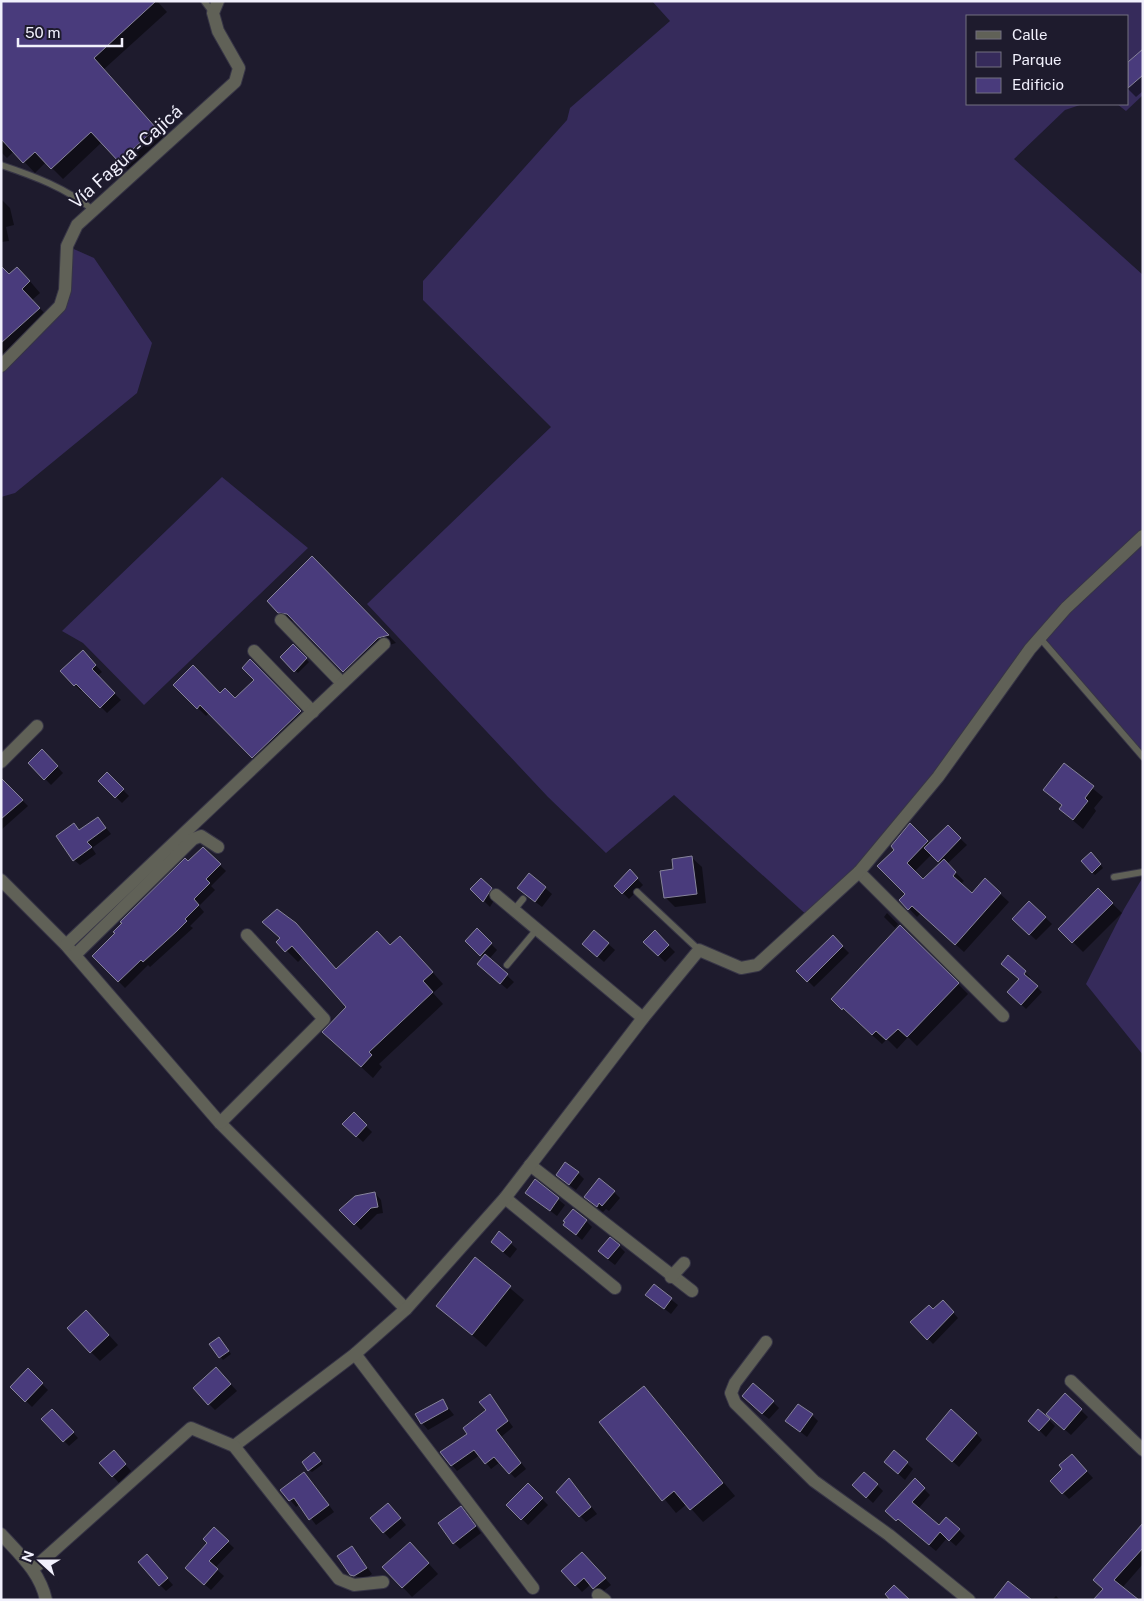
<svg xmlns="http://www.w3.org/2000/svg" width="1144" height="1601" font-family="'Public Sans',sans-serif">
<style>
.green{fill:#362b5b}
.shadow{fill:#0007;fill-rule:evenodd}
.building{fill:#493b7c;stroke:#87849b}
.lines{fill:none;stroke-linecap:round;stroke-linejoin:round}
.service-casing{stroke:#373546;stroke-width:8}
.minor-casing{stroke:#373546;stroke-width:14}
.tertiary-casing{stroke:#373546;stroke-width:14}
.service{stroke:#606157;stroke-width:6}
.minor{stroke:#606157;stroke-width:12}
.tertiary{stroke:#606157;stroke-width:12}
.labels{text-anchor:middle;stroke-width:4;stroke-linejoin:round;paint-order:stroke}
.street-label{font-size:18px;fill:#f1f0fc;stroke:#1e1b2d}
</style>
<rect width="100%" height="100%" fill="#1e1b2d"/>
<!-- green -->
<g class="green">
<path d="M652,1H1143V95L1126,111L1117,104H1128V16H968V104H1083L1065,110L1014,159L1143,275V757L1040,638L938,777L810,918L674,795L606,853L548,797L367,604L551,427L423,300V281L567,120L570,108L670,21Z"/>
<path d="M67,246L94,258L152,343L137,393L15,493L1,497V366L60,306Z"/>
<path d="M222,477L308,548L144,705L83,643L62,631Z"/>
<path d="M1143,877V1055L1086,984L1124,909Z"/>
</g>
<!-- shadow -->
<g class="shadow">
<path d="M1,1H157L167,12L103,70L166,139L130,172L102,142L63,179L46,162L35,173L14,151L7,158L1,152Z"/>
<path d="M1143,50V91L1136,97L1128,89V63Z"/>
<path d="M1,199L10,208L14,225L6,227L9,241L1,242Z"/>
<path d="M1,273L28,279L40,293L32,300L50,319L1,363Z"/>
<path d="M312,557L396,643L386,646L351,679L296,622L287,620L269,601Z"/>
<path d="M293,646L309,662L298,673L281,657Z"/>
<path d="M89,658L102,672L97,676L121,700L107,713L83,689L81,691L75,685Z"/>
<path d="M251,661L308,720L261,766L209,713L206,716L175,685L220,694L235,700L255,680Z"/>
<path d="M42,751L63,773L51,785L30,763Z"/>
<path d="M1064,765L1103,797L1094,808L1096,811L1083,829L1070,818L1060,809L1062,806L1044,790Z"/>
<path d="M107,774L129,796L122,803L100,781Z"/>
<path d="M2,780L28,806L1,830V781Z"/>
<path d="M98,818L111,834L92,848L96,854L80,865L74,860V824L80,830Z"/>
<path d="M911,825L930,844L948,827L967,845L947,864L964,881L960,884L972,895L985,880L1009,902L964,952L921,913L917,917L901,900L907,894L896,850ZM932,854L941,863L923,881L914,872Z"/>
<path d="M203,849L226,871L211,886L215,890L199,906L204,912L190,926L193,928L150,967L148,965L125,988L94,956Z"/>
<path d="M1094,857L1103,868L1095,875L1092,872Z"/>
<path d="M692,858L702,867L706,903L675,907L665,897L674,870Z"/>
<path d="M630,871L643,885L629,899L616,886Z"/>
<path d="M481,879L497,895L490,907L472,889Z"/>
<path d="M545,888L552,894L542,907L525,894Z"/>
<path d="M1098,890L1122,913L1083,952L1060,929Z"/>
<path d="M1029,902L1052,924L1036,940L1014,919Z"/>
<path d="M887,913L898,924L895,928L884,917Z"/>
<path d="M295,924L337,970L391,947L412,949L443,984L433,993L443,1004L379,1064L382,1067L373,1078L335,1043L347,1007L303,957L298,962L278,942Z"/>
<path d="M901,927L968,994L917,1046L908,1037L897,1049L887,1039L882,1044L832,999Z"/>
<path d="M477,930L497,950L489,959L514,982L507,989L485,970L484,958L467,941Z"/>
<path d="M594,931L615,950L604,962L590,950Z"/>
<path d="M655,932L675,952L665,962L645,942Z"/>
<path d="M833,937L849,953L814,987L798,971Z"/>
<path d="M1008,957L1030,977L1028,979L1042,992L1026,1009L1009,992L1020,980Z"/>
<path d="M354,1114L372,1132L363,1142L344,1124Z"/>
<path d="M578,1173L584,1179L576,1190L564,1181Z"/>
<path d="M536,1181L565,1205L557,1216L527,1193Z"/>
<path d="M614,1192L620,1198L609,1211L606,1209L603,1212L592,1203Z"/>
<path d="M375,1193L381,1200L383,1213L377,1214L361,1230L341,1210Z"/>
<path d="M586,1221L592,1227L582,1240L565,1225Z"/>
<path d="M499,1233L517,1249L510,1258L498,1248Z"/>
<path d="M619,1246L625,1252L615,1265L606,1258Z"/>
<path d="M475,1259L524,1300L486,1347L438,1306Z"/>
<path d="M654,1286L678,1305L671,1314L647,1295Z"/>
<path d="M948,1307L958,1318L933,1344L912,1322L933,1310Z"/>
<path d="M96,1321L118,1345L100,1361L91,1352Z"/>
<path d="M221,1341L231,1354L223,1360L210,1344Z"/>
<path d="M28,1370L48,1390L32,1407L12,1387Z"/>
<path d="M222,1375L237,1391L215,1410L209,1404Z"/>
<path d="M644,1387L735,1496L703,1522L687,1504L676,1513L601,1422Z"/>
<path d="M1065,1395L1088,1417L1071,1435L1054,1420Z"/>
<path d="M490,1396L513,1427L501,1437L526,1469L515,1478L500,1462L491,1469L480,1455L457,1471L452,1465L469,1434L488,1410Z"/>
<path d="M443,1401L454,1415L428,1430L422,1423Z"/>
<path d="M773,1402L779,1408L769,1419L749,1403Z"/>
<path d="M52,1410L78,1438L69,1446L43,1419Z"/>
<path d="M812,1415L818,1421L807,1437L787,1421Z"/>
<path d="M1049,1420L1055,1426L1046,1437L1036,1427Z"/>
<path d="M976,1433L982,1440L959,1467L934,1445Z"/>
<path d="M114,1452L131,1471L119,1483L101,1463Z"/>
<path d="M894,1452L913,1469L905,1480L885,1462Z"/>
<path d="M317,1457L323,1464L312,1472L309,1470Z"/>
<path d="M1078,1462L1093,1478L1069,1499L1063,1493Z"/>
<path d="M310,1480L334,1512L316,1525L300,1504L296,1507L282,1490Z"/>
<path d="M915,1480L930,1495L918,1509L939,1527L959,1530L965,1536L956,1546L947,1538L936,1551L887,1511Z"/>
<path d="M528,1485L548,1505L528,1525L508,1505Z"/>
<path d="M877,1485L883,1491L873,1503L860,1491Z"/>
<path d="M575,1486L597,1514L586,1522L558,1492Z"/>
<path d="M394,1511L406,1525L390,1539L372,1519Z"/>
<path d="M467,1514L481,1533L460,1549L454,1543Z"/>
<path d="M1143,1525V1564L1122,1588L1104,1589Z"/>
<path d="M214,1529L234,1548L215,1568L224,1576L211,1590L193,1574Z"/>
<path d="M352,1547L372,1574L361,1582L356,1578L360,1580V1578L352,1574Z"/>
<path d="M419,1553L438,1574L412,1597L384,1567Z"/>
<path d="M589,1560L611,1585L600,1594L591,1584L582,1592L563,1571Z"/>
<path d="M153,1562L173,1585L166,1591L160,1585Z"/>
<path d="M1056,1596L1060,1600H1052Z"/>
</g>
<!-- building -->
<g class="building">
<path d="M1,1H156L94,58L156,128L119,162L91,132L51,169L35,152L23,163L1,139Z"/>
<path d="M1143,49V75L1128,88V62Z"/>
<path d="M1,266L9,274L17,267L30,281L22,289L40,308L1,343Z"/>
<path d="M312,556L389,635L378,638L343,672L287,614L278,613L267,601Z"/>
<path d="M293,644L307,658L294,672L280,657Z"/>
<path d="M83,650L96,665L92,669L115,693L100,708L76,684L74,686L60,671Z"/>
<path d="M250,659L301,711L252,758L200,705L197,709L173,685L193,665L220,693L225,688L235,698L254,680L242,668Z"/>
<path d="M42,749L58,766L44,780L28,763Z"/>
<path d="M1064,763L1094,786L1085,798L1088,801L1073,820L1059,809L1062,805L1043,790Z"/>
<path d="M107,772L124,789L115,798L98,781Z"/>
<path d="M1,778L23,800L1,819Z"/>
<path d="M98,817L106,828L87,842L92,847L73,861L56,836L74,823L79,830Z"/>
<path d="M910,823L928,841L907,863L923,879L944,859L956,872L953,876L972,893L985,878L1001,893L955,945L912,906L908,910L899,900L905,894L877,866L894,850L891,846Z"/>
<path d="M948,825L961,838L938,862L924,848Z"/>
<path d="M203,847L221,864L206,879L210,883L194,899L199,905L185,919L187,921L177,931L143,962L141,960L118,982L92,956L115,933L113,932L122,923L120,922L185,858L188,861Z"/>
<path d="M1091,852L1101,864L1092,873L1081,861Z"/>
<path d="M692,856L697,894L664,898L660,871L673,869L672,859Z"/>
<path d="M630,869L638,878L622,894L614,886Z"/>
<path d="M529,873L546,887L535,902L517,888Z"/>
<path d="M481,878L492,888L483,902L470,889Z"/>
<path d="M1098,888L1113,903L1072,943L1058,929Z"/>
<path d="M1029,901L1046,917L1029,935L1012,919Z"/>
<path d="M277,909L296,923L336,969L377,931L390,945L400,936L433,972L423,981L433,992L369,1052L372,1055L361,1067L322,1032L346,1007L292,946L285,952L276,942L280,938L262,922Z"/>
<path d="M900,925L959,983L907,1037L898,1029L886,1040L876,1031L872,1035L843,1008L842,1010L831,999Z"/>
<path d="M477,928L492,943L480,956L465,941Z"/>
<path d="M594,930L609,943L597,957L582,944Z"/>
<path d="M655,930L669,945L658,956L643,942Z"/>
<path d="M833,935L843,946L807,982L796,971Z"/>
<path d="M485,954L508,974L500,984L477,964Z"/>
<path d="M1008,955L1026,971L1024,974L1038,986L1021,1005L1007,992L1019,979L1001,964Z"/>
<path d="M354,1112L367,1125L356,1137L342,1124Z"/>
<path d="M565,1162L579,1172L569,1185L556,1175Z"/>
<path d="M599,1178L615,1191L602,1206L599,1203L597,1207L584,1197Z"/>
<path d="M535,1179L559,1198L550,1211L525,1193Z"/>
<path d="M375,1192L378,1207L371,1208L354,1225L339,1210L355,1196Z"/>
<path d="M573,1209L587,1220L576,1235L563,1225L565,1222L563,1221Z"/>
<path d="M499,1231L512,1242L503,1252L491,1242Z"/>
<path d="M610,1237L620,1245L608,1259L598,1251Z"/>
<path d="M475,1257L511,1286L472,1335L436,1306Z"/>
<path d="M654,1284L672,1298L664,1309L645,1295Z"/>
<path d="M943,1300L954,1312L927,1340L910,1322L929,1305L933,1309Z"/>
<path d="M86,1310L109,1335L90,1353L67,1328Z"/>
<path d="M219,1337L229,1351L219,1358L209,1344Z"/>
<path d="M216,1367L231,1384L208,1405L193,1388Z"/>
<path d="M28,1368L43,1383L25,1402L10,1387Z"/>
<path d="M753,1383L774,1401L762,1414L742,1396Z"/>
<path d="M644,1386L723,1483L690,1510L674,1491L662,1501L599,1422Z"/>
<path d="M1065,1393L1082,1409L1064,1430L1046,1414Z"/>
<path d="M490,1394L508,1421L496,1430L521,1463L509,1474L494,1457L485,1464L474,1450L451,1466L440,1452L467,1434L463,1428L486,1410L479,1402Z"/>
<path d="M443,1399L448,1409L421,1424L415,1414Z"/>
<path d="M798,1404L813,1414L800,1432L785,1421Z"/>
<path d="M52,1409L74,1432L63,1442L41,1419Z"/>
<path d="M951,1409L977,1433L952,1462L926,1439Z"/>
<path d="M1038,1409L1050,1419L1039,1431L1028,1421Z"/>
<path d="M114,1450L126,1464L112,1477L99,1463Z"/>
<path d="M894,1450L908,1462L898,1474L884,1462Z"/>
<path d="M314,1452L321,1461L308,1471L302,1462Z"/>
<path d="M1072,1454L1087,1471L1062,1494L1050,1481L1062,1469L1059,1465Z"/>
<path d="M304,1472L329,1505L309,1520L294,1498L289,1501L280,1490Z"/>
<path d="M864,1472L878,1484L866,1498L852,1485Z"/>
<path d="M569,1478L591,1507L579,1517L556,1492Z"/>
<path d="M915,1478L925,1488L912,1502L939,1525L946,1517L960,1529L949,1541L940,1532L929,1545L898,1519L896,1521L885,1511Z"/>
<path d="M528,1483L543,1498L521,1520L506,1505Z"/>
<path d="M388,1503L401,1518L383,1533L370,1518Z"/>
<path d="M461,1506L476,1526L453,1544L438,1523Z"/>
<path d="M1143,1523V1548L1114,1580L1139,1600H1093L1103,1589L1093,1580Z"/>
<path d="M214,1527L229,1541L209,1561L218,1569L204,1585L185,1568L207,1543L203,1539Z"/>
<path d="M410,1542L429,1563L402,1588L382,1567Z"/>
<path d="M352,1546L367,1568L354,1576L350,1575L337,1556Z"/>
<path d="M582,1552L606,1578L593,1589L584,1578L575,1586L561,1571Z"/>
<path d="M147,1554L168,1578L159,1586L138,1562Z"/>
<path d="M1008,1581L1032,1600H993Z"/>
<path d="M894,1585L910,1600H890L885,1594Z"/>
</g>
<g class="lines">
<!-- service casing -->
<g class="service-casing">
<g id="service">
<path d="M204,1L213,13"/>
<path d="M1,165C34,176 66,188 93,210"/>
<path d="M1040,638L1143,757"/>
<path d="M1114,877L1143,872"/>
<path d="M637,892L699,950"/>
<path d="M514,910L523,899"/>
<path d="M507,965L537,929"/>
</g>
</g>
<!-- minor casing -->
<g class="minor-casing">
<g id="minor">
<path d="M281,620L342,683"/>
<path d="M254,651L313,712"/>
<path d="M1,762L37,726"/>
<path d="M859,872L1003,1016"/>
<path d="M1,880L66,945L220,1123L406,1309"/>
<path d="M496,895L643,1018"/>
<path d="M66,945L384,644"/>
<path d="M75,955L193,839L201,836L218,847"/>
<path d="M220,1123L324,1019L247,935"/>
<path d="M530,1165L692,1291"/>
<path d="M505,1198L615,1288"/>
<path d="M671,1277L684,1263"/>
<path d="M766,1342L735,1383L731,1393L735,1403L814,1481L889,1535L969,1600"/>
<path d="M355,1354L533,1588"/>
<path d="M1071,1381L1143,1450"/>
<path d="M234,1446L355,1354L406,1309L505,1198L643,1018L699,950L741,968L757,965L859,872L938,777L1030,649L1066,608L1143,536"/>
<path d="M33,1569L191,1428L234,1446L339,1579L354,1585L383,1582"/>
<path d="M598,1595L605,1600"/>
</g>
</g>
<!-- tertiary casing -->
<g class="tertiary-casing">
<g id="tertiary">
<path d="M1,366L60,306L65,290L67,246L77,225L235,82L239,68L218,31L213,13L218,1"/>
<path d="M1,1534C20,1555 40,1572 46,1600"/>
</g>
</g>
<!-- service -->
<use href="#service" class="service"/>
<!-- minor -->
<use href="#minor" class="minor"/>
<!-- tertiary -->
<use href="#tertiary" class="tertiary"/>
</g>
<g class="labels">
<!-- street labels -->
<g class="street-label">
<text transform="translate(126 157) rotate(-42)" y="6">Vía Fagua - Cajicá</text>
</g>
</g>
<!-- border -->
<rect width="1144" height="1601" fill="none" stroke="#f1f0fc" stroke-width="5"/>
<!-- legend -->
<rect x="966" y="15" width="162" height="90" fill="#1e1b2d" stroke="#727080"/>
<rect x="976" y="31" width="25" height="8" fill="#606157" stroke="#727080"/>
<text x="1012" y="40" font-size="15" fill="#f1f0fc">Calle</text>
<rect x="976" y="52" width="25" height="15" fill="#362b5b" stroke="#727080"/>
<text x="1012" y="65" font-size="15" fill="#f1f0fc">Parque</text>
<rect x="976" y="78" width="25" height="15" fill="#493b7c" stroke="#727080"/>
<text x="1012" y="90" font-size="15" fill="#f1f0fc">Edificio</text>
<!-- north arrow -->
<g transform="translate(40 1561) rotate(291)" stroke="#1e1b2d" stroke-width="4" paint-order="stroke">
<path d="M0-4L9 19L0 12L-9 19Z" fill="#f1f0fc"/>
<text y="-8" font-size="14" font-weight="bold" text-anchor="middle" fill="#f1f0fc">N</text>
</g>
<!-- scale -->
<path d="M18 38v8h104v-8" fill="none" stroke="#f1f0fc" stroke-width="2.5"/>
<text x="25" y="38" font-size="15" fill="#f1f0fc" stroke="#1e1b2d" stroke-width="4" paint-order="stroke">50 m</text>
</svg>
